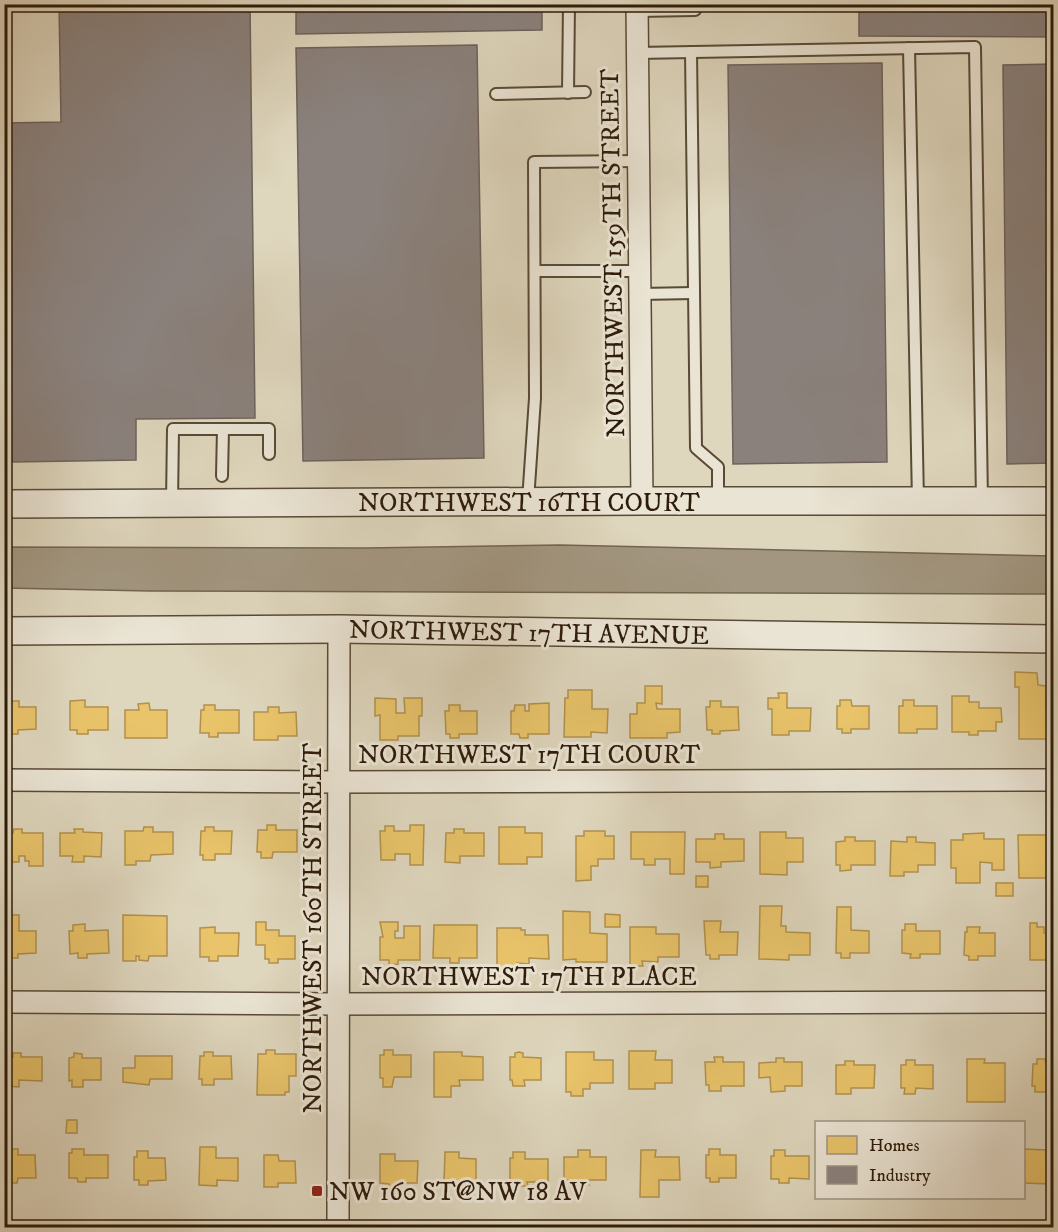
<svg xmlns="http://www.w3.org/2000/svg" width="1058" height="1232" font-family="'IM FELL DW Pica',serif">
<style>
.water{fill:#a29680;stroke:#736550;stroke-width:1.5}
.homes{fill:#e9c46a;stroke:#b1914d;stroke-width:1.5}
.industry{fill:#8a817c;stroke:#6e625a;stroke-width:1.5}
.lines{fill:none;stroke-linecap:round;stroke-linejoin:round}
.service-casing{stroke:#594a36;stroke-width:14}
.minor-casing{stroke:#594a36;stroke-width:24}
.tertiary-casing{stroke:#594a36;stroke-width:30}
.service{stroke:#eae4d4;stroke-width:10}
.minor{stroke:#eae4d4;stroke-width:21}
.tertiary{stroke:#eae4d4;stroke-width:27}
.poi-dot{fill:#8f2418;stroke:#eae4d4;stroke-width:2}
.labels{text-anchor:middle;stroke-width:6;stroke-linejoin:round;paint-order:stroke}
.street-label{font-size:26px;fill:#2d1b09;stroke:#eae4d4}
.poi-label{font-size:26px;fill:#2d1b09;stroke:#eae4d4;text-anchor:start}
</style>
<rect width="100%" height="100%" fill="#ded6bd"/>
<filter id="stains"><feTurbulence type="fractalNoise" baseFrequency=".00333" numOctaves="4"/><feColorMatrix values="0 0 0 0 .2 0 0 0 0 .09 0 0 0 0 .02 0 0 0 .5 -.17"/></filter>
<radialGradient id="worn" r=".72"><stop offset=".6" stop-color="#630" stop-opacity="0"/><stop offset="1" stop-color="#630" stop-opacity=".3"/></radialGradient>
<!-- water -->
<path class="water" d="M560,545L1053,556V594L149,591L5,588V547L366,548Z"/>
<!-- homes -->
<g class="homes">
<path d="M1015,672L1037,673L1038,685L1046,686V708H1054V739H1019V687H1015Z"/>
<path d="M645,686H662V704L656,703L657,709H680V732L667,733V738H630V714H637V703H645Z"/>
<path d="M568,690H592V709H608L607,733L591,732V737H564L565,698H568Z"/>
<path d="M778,693H787V708H811L810,731H789V735H772V709H768V698H779Z"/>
<path d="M952,696H969V702H979V708H1001L1002,722H996V731H978V735H969V732H952Z"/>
<path d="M375,698L396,699V713H405L404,698H422V716H419V736H398V740H380V715L375,716Z"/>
<path d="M85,700V707H108V730H88V734H77V730H70V701Z"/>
<path d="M840,700H851L852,706H869V729H851V733H842V729H837V706H840Z"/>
<path d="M903,700H914V706H937V729H917V733H899V706H903Z"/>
<path d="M5,701H19V707H36V729L18,730V734H8L9,730H5Z"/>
<path d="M710,701H721V707H738L739,730L720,731V734H712V730H707L706,707H710Z"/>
<path d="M149,703L150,710H167V738H125V710H139L138,704Z"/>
<path d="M549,703V734H528V738H520L519,734H511V711H514L515,705H525V711H529V704Z"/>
<path d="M204,705H215V710H239V733H218V737H209V733H200L201,710H204Z"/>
<path d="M449,705H460V711H477V734H459V738H450V734H446L445,711H449Z"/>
<path d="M268,707H279V713L296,712L297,736H278V740H254V712H268Z"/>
<path d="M267,825H276V830H297V852H273L272,858H261V852H257L258,830H267Z"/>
<path d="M410,825H424L423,865H410V854H395V860H381L380,831H385V826H394V831H410Z"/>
<path d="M144,827H153V832H173V854L151,855L150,861H136V865H125V831H143Z"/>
<path d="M205,827H214V831H232L231,854H215V860H203V855H200L201,831H205Z"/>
<path d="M499,827H525V833H542V857H527V864H499Z"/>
<path d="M14,829H22V833H43V866H29V861H25V856H19V862H7V856H4V833H13Z"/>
<path d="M74,829H83V832L102,833L101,857L84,856V862H72L73,856H60V833H75Z"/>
<path d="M454,829H464V833H484V856H460V863L445,862L446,833H454Z"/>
<path d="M584,831H605V836H614V859H598V866H591V880L576,881V836H584Z"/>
<path d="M631,832H685L684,874H670V859H655V865H644V859H631Z"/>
<path d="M760,832H786V838H803V862H787V875L760,874Z"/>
<path d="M984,833V839H1004V870H992V863L980,862V883H956V868H951V840H963V834Z"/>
<path d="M715,834H724V839H744V861L721,862V867L710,868V862H696V839H715Z"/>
<path d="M1018,835H1054V878H1019Z"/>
<path d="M845,837H855V841H875V865H851V870L840,871V865H836V842L845,841Z"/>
<path d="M907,837H916V842L935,843V865H918V872H904V876H890L891,841L907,842Z"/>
<rect x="696" y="876" width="12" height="11"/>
<rect x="996" y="883" width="17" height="13"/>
<path d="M760,906H782L781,926H786V932L810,933V955H789V960L759,959Z"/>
<path d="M837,907H851V930L869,931V953H850V958H841V953H836Z"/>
<path d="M563,911L590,912V933L607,934V962H576V959L563,960Z"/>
<path d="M605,914L620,915V927H605Z"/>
<path d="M6,915H19V931H36V953L18,954V958H4Z"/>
<path d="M123,915L167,916V956H149L148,961L139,960V956H136V961H123Z"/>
<path d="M704,921H721L720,932H738L737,955H719V959H710V955H706Z"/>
<path d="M256,922H266V930H279V936H295V959H278V963H269V959H265V945H256Z"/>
<path d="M380,922H398V931H395V938H404V926H420V960H398V964L389,965V960H380V937H383Z"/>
<path d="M1030,923H1037V927H1044V933H1054V960H1030Z"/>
<path d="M85,924V931L108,930L109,953L87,954V958H78V953L70,954L69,931H73V925Z"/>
<path d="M905,924H916V931H940V954H920V958H910L911,954L902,953V930H905Z"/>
<path d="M434,925H477V958H459V963H450V958H433Z"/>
<path d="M215,927V933H239L238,956H218V961H209V957H200V928Z"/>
<path d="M630,927H656V934H679V957H658V962L642,961L643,966H630Z"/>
<path d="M967,927H980L979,933H995V956H978V960H969V956L964,955L965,932H967Z"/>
<path d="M497,928H521V930H525V935H548L549,959L529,958V964L517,963L518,968H497Z"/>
<path d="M266,1050H275V1054H296V1076H289V1092H285V1095H257L258,1054H266Z"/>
<path d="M384,1050H393V1055H411V1077H394L392,1087H383V1078H380V1055H384Z"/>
<path d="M629,1051H656L655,1060H672V1083H655V1089H629Z"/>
<path d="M204,1052H213V1056H231L232,1079H214V1085H202V1079H199L200,1056H204Z"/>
<path d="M434,1052H462V1056L483,1057V1080H459L460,1086H451V1097H434Z"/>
<path d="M519,1052L523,1053V1057L541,1058V1080H524L525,1086H513L512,1080H510V1057H515V1053Z"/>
<path d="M566,1052H594V1060H613V1083H590V1089H583V1096H571V1092H566Z"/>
<path d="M13,1053H21V1057H42V1081L19,1080V1087L7,1086V1080H4V1057H13Z"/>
<path d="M74,1053L82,1054V1058H101V1080H83V1087H72V1080L69,1081V1058L74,1057Z"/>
<path d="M135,1056H172V1079H150L149,1085L123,1082V1068H135Z"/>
<path d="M714,1057H723V1062H744V1086H721V1091H709V1085H706L705,1062H715Z"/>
<path d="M776,1058H784V1062H802V1086H785V1091L771,1092L770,1077L759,1078V1063L776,1062Z"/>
<path d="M967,1059H985L984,1063H1005V1102H967Z"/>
<path d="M1037,1059H1045L1046,1063L1054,1064V1086H1047L1046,1092H1035V1086H1032L1033,1064H1037Z"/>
<path d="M906,1060H915V1065H933V1089L916,1088L915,1094H904L905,1088H901V1065H906Z"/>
<path d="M845,1061H854V1065H875L874,1088H851V1094H836V1065H845Z"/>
<path d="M67,1120H77V1133H66Z"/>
<path d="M200,1147H216V1158H238V1181L217,1180V1186L199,1185Z"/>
<path d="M7,1149H18V1155H35L36,1178H18L17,1183H8V1178H4V1155H7Z"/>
<path d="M72,1149H84V1155H108V1178H86V1182H78L77,1178H69V1153H72Z"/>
<path d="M709,1149H720V1155H736V1178H719V1182H710V1178H706V1155H709Z"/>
<path d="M1024,1149L1046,1150V1156H1054V1179H1049V1184L1024,1183Z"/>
<path d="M578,1150H590V1157H606V1180H589V1185L580,1184V1181L564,1180V1157H578Z"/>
<path d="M641,1150H656L655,1157H679L680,1180H659V1197H640Z"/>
<path d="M774,1150H785V1156H809V1179L789,1178V1183H779V1179H771V1156H774Z"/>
<path d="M137,1151H148V1158H165L166,1180L148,1181V1185H139V1180H134V1157H137Z"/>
<path d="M445,1152H459V1158L476,1159V1182H458V1186H449V1182H444Z"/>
<path d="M513,1152H525V1159H548V1182H527L528,1186H519V1182H510V1158H513Z"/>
<path d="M380,1154H395V1161H418L417,1183H397V1188H389V1184L380,1183Z"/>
<path d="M264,1155H278L279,1161H295L296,1183H278V1187H264Z"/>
</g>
<!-- industry -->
<g class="industry">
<path d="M59,4H250L255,418L136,419V460L12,462L9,220H4V123L61,122Z"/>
<path d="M296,4H542V30L296,34Z"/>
<path d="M859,4H1054V37L859,36Z"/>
<path d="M477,45L484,458L303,461L296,48Z"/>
<path d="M882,63L887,462L733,464L728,65Z"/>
<path d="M1054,64V463L1007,464L1003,65Z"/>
</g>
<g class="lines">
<!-- service casing -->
<g class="service-casing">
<g id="service">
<path d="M637,11L695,10V4"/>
<path d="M909,48L918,501"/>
<path d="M691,52L696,448L718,467V501"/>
<path d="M637,53L975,47L982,501"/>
<path d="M568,93L569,4"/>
<path d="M496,94L585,92"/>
<path d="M535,271H639"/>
<path d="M640,294L694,293"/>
<path d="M222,476L223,429"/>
<path d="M528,501L535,398L534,162L638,161"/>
<path d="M172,503L173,429H269V454"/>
</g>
</g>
<!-- minor casing -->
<g class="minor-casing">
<g id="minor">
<path d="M637,4L642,501"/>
<path d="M4,780L339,782L1054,780"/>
<path d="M4,1002L338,1004L1054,1002"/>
<path d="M338,1228L339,629"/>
</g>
</g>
<!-- tertiary casing -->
<g class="tertiary-casing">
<g id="tertiary">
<path d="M4,504L642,501H1054"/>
<path d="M4,631L339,629L1054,639"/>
</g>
</g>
<!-- service -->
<use href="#service" class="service"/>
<!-- minor -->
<use href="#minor" class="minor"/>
<!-- tertiary -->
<use href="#tertiary" class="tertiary"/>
</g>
<!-- markers -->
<rect class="poi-dot" x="311" y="1185" width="12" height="12" rx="3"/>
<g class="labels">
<!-- street labels -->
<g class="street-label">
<text transform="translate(612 253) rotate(-91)" y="9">NORTHWEST 159TH STREET</text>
<text x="529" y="511">NORTHWEST 16TH COURT</text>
<text transform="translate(529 632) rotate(1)" y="9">NORTHWEST 17TH AVENUE</text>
<text x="529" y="763">NORTHWEST 17TH COURT</text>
<text transform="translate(312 928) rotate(-90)" y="9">NORTHWEST 160TH STREET</text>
<text x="529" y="985">NORTHWEST 17TH PLACE</text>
</g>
<!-- poi labels -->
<g class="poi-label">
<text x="329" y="1200">NW 160 ST@NW 18 AV</text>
</g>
</g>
<!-- margin -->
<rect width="1058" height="1232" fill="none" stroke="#ded6bd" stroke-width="24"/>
<rect x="6" y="6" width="1046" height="1220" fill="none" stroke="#2d1b09" stroke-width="3"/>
<rect x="12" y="12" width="1034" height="1208" fill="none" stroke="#2d1b09" stroke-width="1.5"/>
<!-- legend -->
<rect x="815" y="1121" width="210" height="78" fill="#eae4d4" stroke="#9e9483" stroke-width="1.5"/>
<rect x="827" y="1136" width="30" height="18" fill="#e9c46a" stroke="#9e9483" stroke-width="1.5"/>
<text x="869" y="1151" font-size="18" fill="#2d1b09">Homes</text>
<rect x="827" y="1166" width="30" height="18" fill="#8a817c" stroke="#9e9483" stroke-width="1.5"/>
<text x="869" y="1181" font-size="18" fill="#2d1b09">Industry</text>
<rect width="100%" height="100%" filter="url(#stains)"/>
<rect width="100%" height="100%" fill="url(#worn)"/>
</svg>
